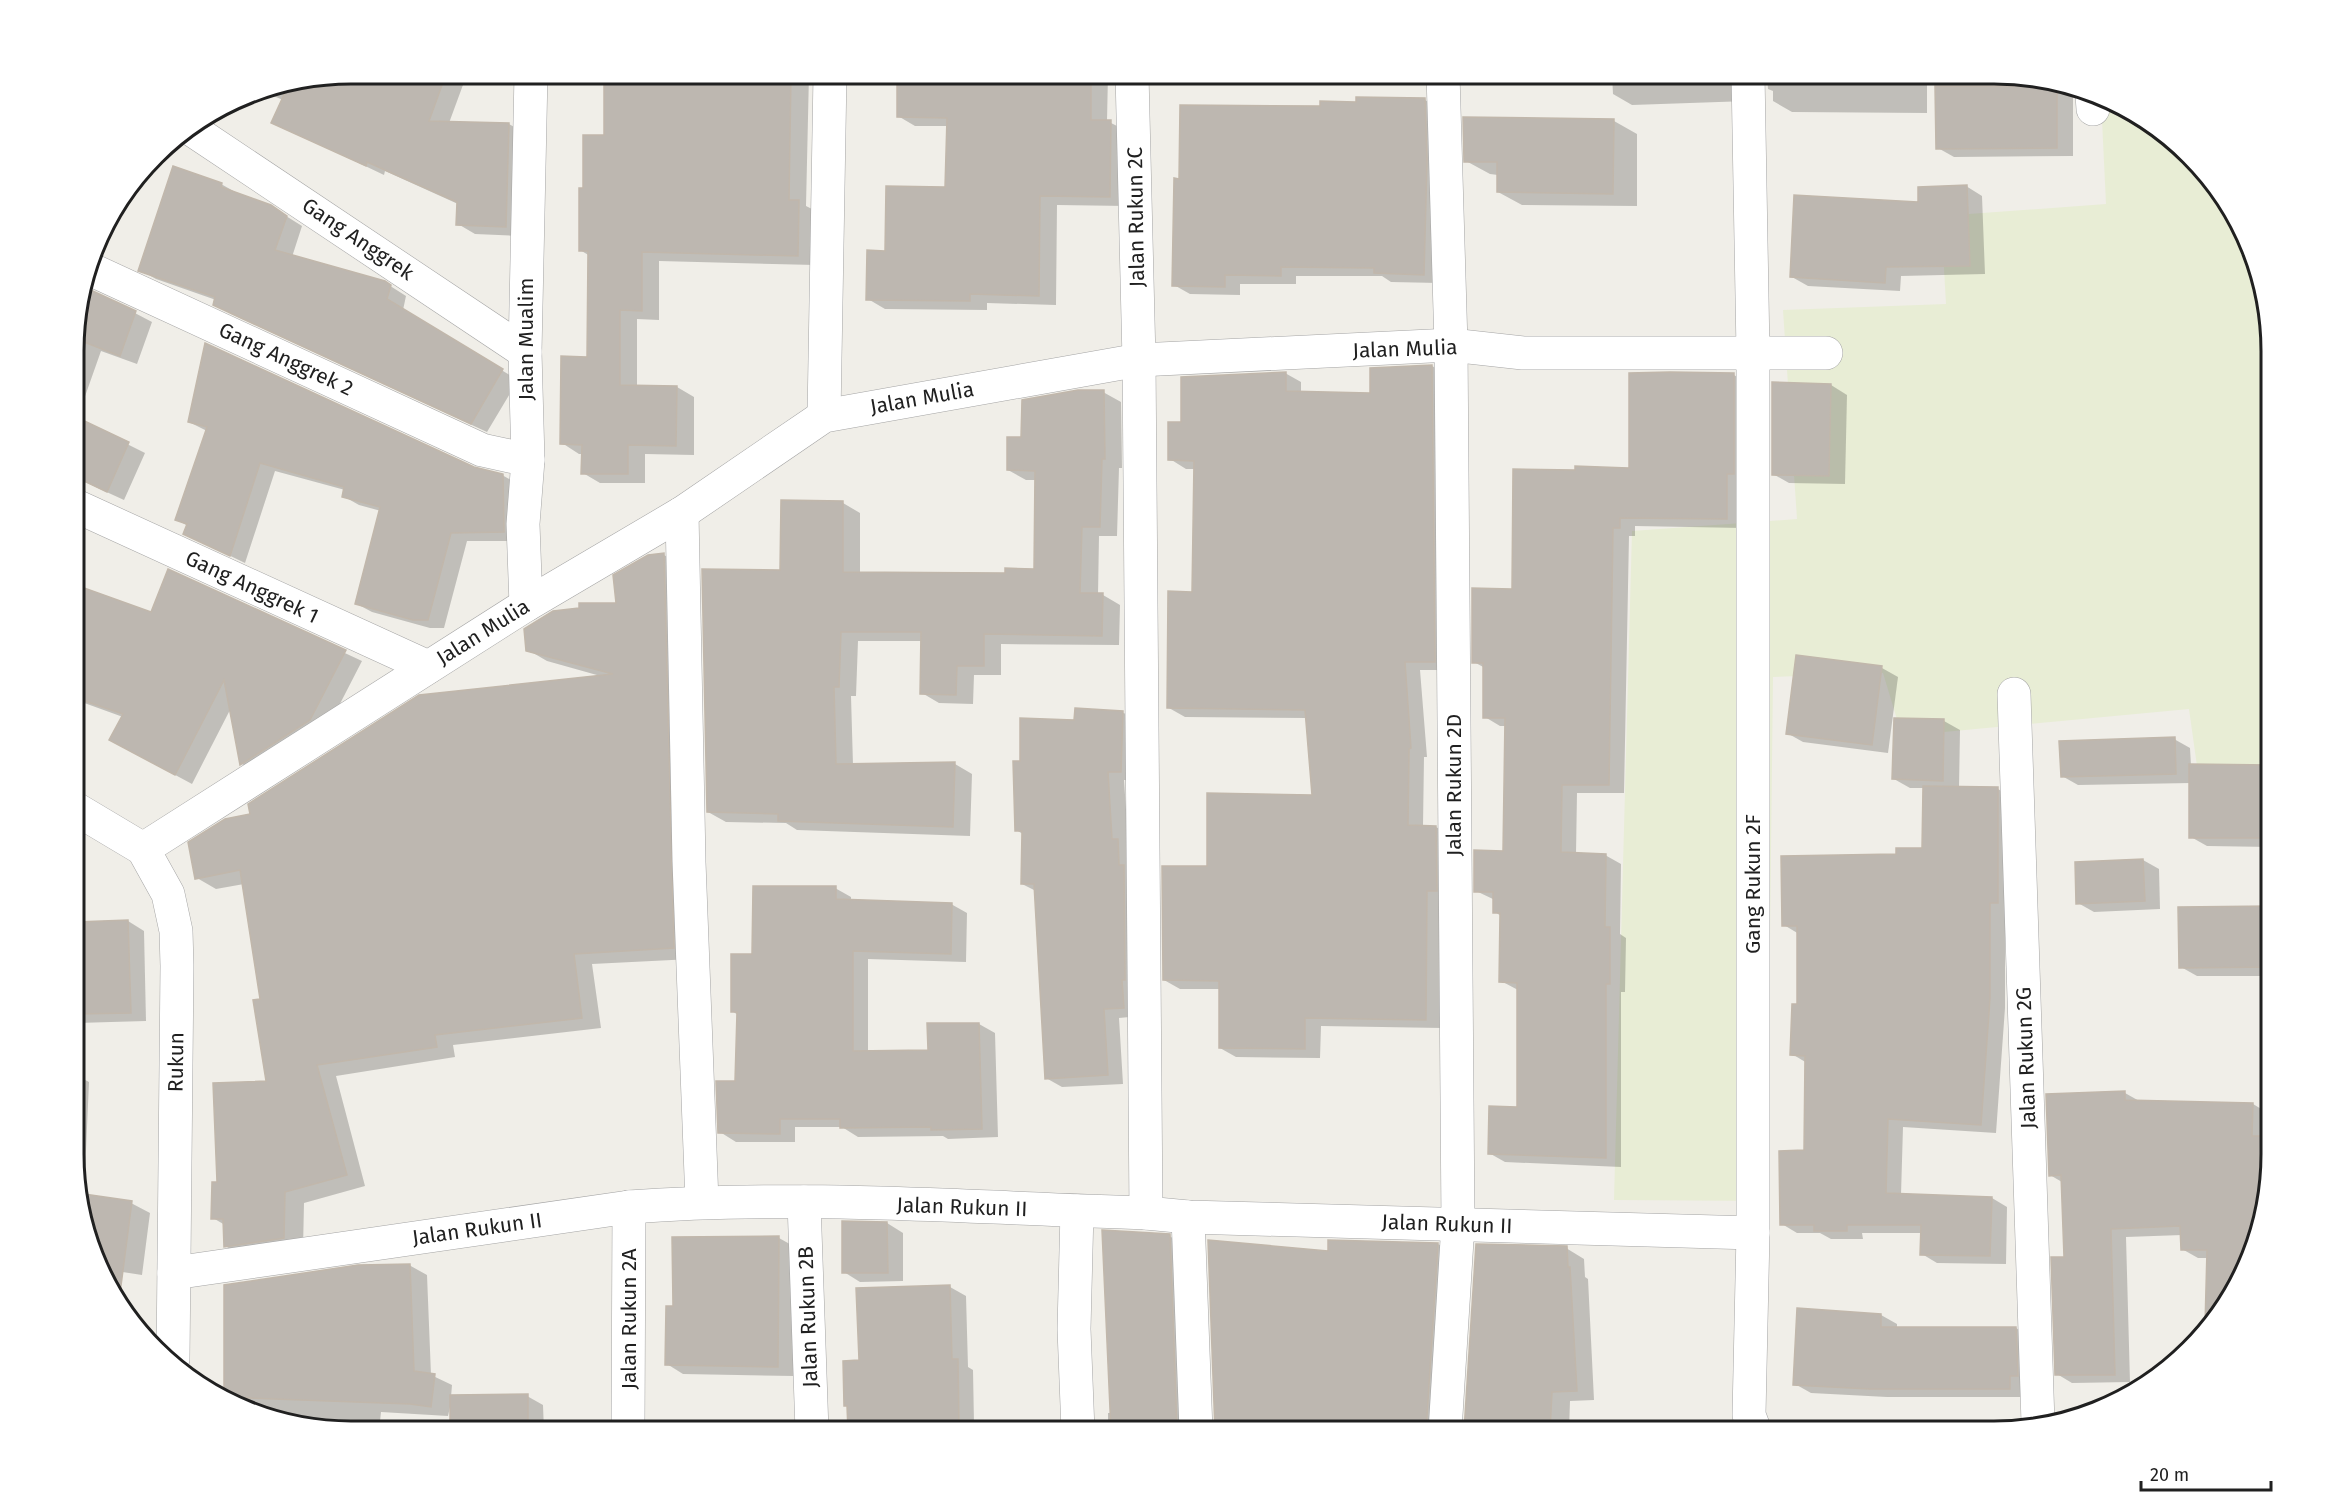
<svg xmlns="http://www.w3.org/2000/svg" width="2345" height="1505" font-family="'Fira Sans',sans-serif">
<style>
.farmland{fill:#e8edd5}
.shadow{fill:#0003}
.building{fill:#bdb7b0;stroke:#c1b7ab;stroke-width:1.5}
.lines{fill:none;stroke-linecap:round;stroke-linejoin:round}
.minor-casing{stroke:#a4a4a4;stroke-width:34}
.tertiary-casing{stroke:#a4a4a4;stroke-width:34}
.minor{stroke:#fff;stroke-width:33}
.tertiary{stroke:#fff;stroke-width:33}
.labels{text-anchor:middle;stroke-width:5;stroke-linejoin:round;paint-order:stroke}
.street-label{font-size:21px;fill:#202020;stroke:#fff}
.rim{fill:none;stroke:#202020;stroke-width:3}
</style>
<rect width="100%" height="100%" fill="#f0eee8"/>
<!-- farmland -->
<path class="farmland" d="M2101,99L2148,120L2234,213L2271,334V803L2202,802L2189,709L1902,736L1883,673L1773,677L1767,1201L1614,1200L1632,531L1797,519L1783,310L1946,304L1941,216L2106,204Z"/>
<!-- shadow -->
<g class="shadow">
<path d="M351,74H362L382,83L386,74H467L449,123L509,124L526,134L523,236L475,234L458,224V204L385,171L384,175L273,122L283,100L262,91Z"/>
<path d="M605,74H809L806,206L816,211L815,265L659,261V320L637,319V387H677L694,397V455L645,454V483H600L583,473V454H579L562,443L589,358L590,256L580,250L585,190L605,137Z"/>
<path d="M899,74H1108L1107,121L1127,131V206L1057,205L1056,305L987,303V310L885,309L868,299L887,252L947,188L948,126H915L898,116Z"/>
<path d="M1612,74H1752L1748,101L1632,105L1613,94Z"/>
<path d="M1767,74H1927V113L1792,112L1773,101V91L1768,89Z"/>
<path d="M2057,87L2073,97V156L1954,157L1938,148Z"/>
<path d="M1425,100L1440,109L1439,283L1391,282L1382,276H1296V284H1240V295L1190,294L1174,285L1180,180L1322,108L1357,103Z"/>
<path d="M1614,121L1637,134V206L1522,205L1498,192V175L1490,174L1466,161Z"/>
<path d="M221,184L237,193L270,206L302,226L292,257L384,282L406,296L403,310L518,380L487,432L231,314L215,304L216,300L156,279L140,270Z"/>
<path d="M1966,186L1982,196L1985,274L1901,276L1900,291L1808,286L1792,277L1920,203Z"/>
<path d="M87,280L91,290L152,322L137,364L101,351L77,419L145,453L124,500L76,478V315Z"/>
<path d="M1432,366L1448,375L1450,670H1420L1427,757H1424L1423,827H1436L1452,836L1442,1028L1321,1026L1320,1058L1236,1057L1220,1048L1221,989H1180L1164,980L1208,868L1314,797L1307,718L1185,717L1169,708L1194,593L1195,469H1186L1170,459L1182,424L1285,373L1301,382V393L1371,395L1372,369Z"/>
<path d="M1734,375L1749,384L1742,528L1635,526V536H1629L1624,793H1577L1576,854L1605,855L1621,864L1620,934L1626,938L1625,992H1621V1167L1505,1162L1489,1153L1518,1109V990L1501,981V916L1495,912V900L1476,891L1505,853L1507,726H1500L1485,717V668L1474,662L1513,590L1630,470Z"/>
<path d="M1831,385L1847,395L1845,484L1789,483L1773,474Z"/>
<path d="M1103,392L1121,402L1122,468H1119L1117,536H1099L1098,595H1103L1120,605L1119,645L1001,644V675H974L973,704L939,703L922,693V641H858L856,696H851L853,765L955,764L972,774L970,836L797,830L786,823L726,822L708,812L781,572L843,503L860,513V574L1007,575L1036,570V480H1026L1008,470L1022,439Z"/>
<path d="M189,422L474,468L502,475L518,484L519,541H467L444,628H430L372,612L357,604L381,511L359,505L343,496L345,490L275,471L245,563L185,534L188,526L177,520L207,431Z"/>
<path d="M664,555L683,566L692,959L592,964L601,1028L453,1045L455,1057L336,1076L365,1186L304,1203L303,1249L244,1257L225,1246V1225L213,1218L219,1183L267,1083L262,1000L244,884L216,889L197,878L252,815L604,677L547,661L528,650L617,604Z"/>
<path d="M169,571L362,661L327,729L258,773L242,764L231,708L192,784L127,749L123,717L76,700V587L152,613Z"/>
<path d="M1797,656L1882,668L1898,677L1888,753L1803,742L1787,733Z"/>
<path d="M1122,712L1138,721L1136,781L1124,780L1140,1016L1119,1018L1123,1084L1062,1087L1046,1078L1036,891L1022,884L1023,834L1016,830L1021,762L1076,721Z"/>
<path d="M1944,721L1960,730L1959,788L1998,789L2013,798L2005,911V1008L1996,1133L1903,1127L1901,1195L1992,1198L2007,1207L2006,1264L1937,1263L1922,1254V1233H1862L1863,1239H1831L1820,1233H1797L1782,1224L1806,1152L1807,1063L1792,1054L1798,1006L1799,934L1784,925L1898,856L1923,850L1925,788H1910L1894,779Z"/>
<path d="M2174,739L2190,748L2191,766H2271V847L2207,846L2191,837V783L2078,785L2062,776Z"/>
<path d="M2143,860L2159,869L2160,909L2094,912L2078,903Z"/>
<path d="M835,888L851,897V901L951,904L967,913L966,962L868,959V1052H930L979,1024L995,1033L998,1137L948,1139L943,1136L858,1137L842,1127H795V1142H736L720,1132L737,1083L738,1015L732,1011L754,955Z"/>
<path d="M2271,907V976H2197L2181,967Z"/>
<path d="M128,921L144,931L146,1021L77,1023L76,923Z"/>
<path d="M76,1075L89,1082L84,1196L131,1203L150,1213L142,1275L103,1269L76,1190Z"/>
<path d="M2125,1093L2141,1102L2253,1104L2268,1113L2267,1138H2271V1171L2257,1243L2208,1258H2198L2182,1249V1235L2126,1237L2130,1382L2072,1383L2057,1374L2066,1258L2062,1182L2050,1175Z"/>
<path d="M887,1223L903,1233V1281L860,1282L844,1272Z"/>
<path d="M1169,1236L1188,1246L1195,1431H1108V1413H1111Z"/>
<path d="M779,1238L795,1247L794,1376L683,1374L667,1364L674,1308Z"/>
<path d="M1209,1242L1330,1253L1438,1244L1456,1255L1445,1431H1216Z"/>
<path d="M1477,1245L1566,1248L1584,1259L1585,1277L1588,1279L1594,1400L1570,1401L1569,1431H1465Z"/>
<path d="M409,1265L427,1275L431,1375L452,1385L451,1397L527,1396L543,1405L544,1431H452L451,1407H450L448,1416L381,1412L379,1431H351L279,1422L225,1398V1286Z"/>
<path d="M950,1287L966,1296L968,1367L973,1370L974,1424L978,1426V1431H848L845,1362H860Z"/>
<path d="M1881,1315L1897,1324V1329L2016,1328L2032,1338L2026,1397H1887L1811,1393L1795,1384Z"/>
</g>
<!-- building -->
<g class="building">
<path d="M351,74H446L429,121L509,123L506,227L456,225L457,202L367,162L366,166L271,123L288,86Z"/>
<path d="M604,74H791L789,200H799L798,256L642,252V311L620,310V385L677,386L676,446L628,445V474H581L582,445L560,444L561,356L587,357L588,251H579V188H583V135H604Z"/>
<path d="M897,74H1091V120H1111L1110,197L1040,196L1039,296L970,294V301L866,300L867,250L885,251L886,186L945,187L947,118L897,117Z"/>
<path d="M1935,86H2057V148L1936,149Z"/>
<path d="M1356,97L1425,98L1427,161L1424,275L1374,273V268L1281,267V276L1225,275V287L1172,286L1174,178L1179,179L1180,105L1320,106V101L1356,102Z"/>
<path d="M1463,117L1614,119L1613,194L1497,192V162H1464Z"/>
<path d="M173,166L222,183L221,187L271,205L287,216L275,250L385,281L391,285L387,299L503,369L471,424L213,305L215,297L138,271Z"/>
<path d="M1967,185L1970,266L1886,267L1885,283L1790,277L1794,195L1918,202V187Z"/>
<path d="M84,287L136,311L120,356L76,339V315Z"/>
<path d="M205,343L474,467L503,474L504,532L451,533L428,620H413L355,604L380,507L342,497L344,487L260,463L230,556L183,534L187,524L175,520L207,427L188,422Z"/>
<path d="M1432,365L1435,662H1405L1411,748L1409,749L1408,825L1436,826L1437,891H1427L1426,1020L1305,1018V1049L1219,1048V981L1163,980L1162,866H1207V793L1312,795L1305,710L1167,708L1168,591L1192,592L1194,461L1168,460V422H1181V377L1286,372V391L1370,393V368Z"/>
<path d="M1670,372L1734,373V474H1727V519L1620,518V528H1613L1609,785H1562L1561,852L1606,854L1605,927H1610V984H1606V1158L1488,1154L1489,1106L1517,1107V983L1499,982L1500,913H1493V892H1474V850L1503,851L1505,718H1483V663H1472V588L1512,589L1513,469L1575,470V466L1629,468V373Z"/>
<path d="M1772,382L1831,384L1829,476L1772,475Z"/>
<path d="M1078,390H1104L1105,459H1102L1100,527H1082L1080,593H1103L1102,636L984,634V666H957L956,695L920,694L921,632H841L839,687H834L836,764L955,762L953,827L778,821V814L707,812L702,569L780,570L781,500L843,501V572L1005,573V568L1034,569L1035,471L1007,470V437H1021L1022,400Z"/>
<path d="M76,417L129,442L107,492L76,477Z"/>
<path d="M664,553L674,948L574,954L582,1018L435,1035L437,1047L317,1065L347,1175L285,1192L284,1238L224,1247L223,1219H211L212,1182H217L213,1083L266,1081L253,1000L260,999L240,870L195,879L188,842L225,819L250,814L248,804L419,695L613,674L526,651L524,629L553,611L579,608V603H616L613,575L648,555Z"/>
<path d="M168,569L346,650L310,720L240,765L224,680L175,775L109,740L123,714L76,698V585L151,612Z"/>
<path d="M1796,655L1882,666L1872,745L1786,734Z"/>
<path d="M1075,708L1123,711L1121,772H1108L1112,839H1118L1119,865H1124L1125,980H1122L1124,1008L1104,1009L1108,1075L1045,1079L1034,884H1021L1022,831H1015L1013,761H1020V718L1074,720Z"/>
<path d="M1894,718L1944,719L1943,781L1892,779Z"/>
<path d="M2175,737L2176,774L2061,777L2059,741Z"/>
<path d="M2189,764L2271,765V838H2189Z"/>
<path d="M1923,786L1998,787V903H1990V998L1981,1125L1888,1119L1886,1193L1992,1197L1990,1256L1920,1255L1921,1225H1847V1231H1814V1225H1780L1779,1151L1804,1150L1805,1056L1790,1055L1792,1004H1797V926H1782L1781,856L1896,854V848H1922Z"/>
<path d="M2143,859L2145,901L2076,904L2075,862Z"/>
<path d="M753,886H836V899L952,903L951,954L853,951V1051L928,1050L927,1023H979L982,1129L931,1130V1127L840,1128V1119H780V1134L718,1133L716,1081H735L737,1012H731V954H752Z"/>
<path d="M2271,906V967L2179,968L2178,907Z"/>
<path d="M128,920L131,1013L76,1014V922Z"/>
<path d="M2125,1091V1100L2253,1103L2252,1136H2271V1171L2257,1243L2225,1308L2205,1326L2207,1250H2181L2180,1226L2111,1229L2115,1375H2055L2051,1257H2064L2061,1175L2049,1176L2046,1094Z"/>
<path d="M77,1193L132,1201L119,1301L111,1293Z"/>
<path d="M842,1221L887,1222L888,1273H842Z"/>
<path d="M1102,1230L1170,1234L1177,1431H1111Z"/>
<path d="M779,1236L778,1367L665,1365L666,1306H673L672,1237Z"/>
<path d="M1208,1240L1328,1251V1240L1438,1243L1426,1431H1215Z"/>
<path d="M1476,1244L1567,1246L1568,1267H1570L1577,1391L1552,1392L1550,1431H1464Z"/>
<path d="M410,1264L414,1371L435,1374L431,1407L410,1404L224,1397V1285L358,1265Z"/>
<path d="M950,1285L952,1359H958L959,1431H848L847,1406H844L843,1361L859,1360L856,1288Z"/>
<path d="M1797,1308L1881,1314V1327H2016L2018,1376H2010V1389H1870L1793,1385Z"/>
<path d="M528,1394V1431H450V1395Z"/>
</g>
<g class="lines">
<!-- minor casing -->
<g class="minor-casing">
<g id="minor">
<path d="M1132,74L1139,360L1146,1213"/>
<path d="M1443,74L1451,345L1458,1224L1445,1431"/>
<path d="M1748,74L1753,352V1233L1749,1415L1755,1431"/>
<path d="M2092,95L2093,109"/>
<path d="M191,129L525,352"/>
<path d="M90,269L482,450L528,460"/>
<path d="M824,416L830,74"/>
<path d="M76,506L428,667"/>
<path d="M682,513L689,862L702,1202"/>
<path d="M526,605L523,524L528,460L525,352L531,74"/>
<path d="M2014,694L2038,1423"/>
<path d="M143,849L526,605L682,513L824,416L1139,360L1451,345L1523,353H1826"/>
<path d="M804,1202L812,1431"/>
<path d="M1077,1211L1074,1329L1078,1431"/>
<path d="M1188,1217L1196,1431"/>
<path d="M174,1273L629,1207C801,1194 974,1208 1146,1213L1188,1217L1753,1233"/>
<path d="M628,1431L629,1207"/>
</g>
</g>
<!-- tertiary casing -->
<g class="tertiary-casing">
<path id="tertiary" d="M76,809L143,849L168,894L176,931L177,966L173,1359"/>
</g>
<!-- minor -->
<use href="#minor" class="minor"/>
<!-- tertiary -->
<use href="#tertiary" class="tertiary"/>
</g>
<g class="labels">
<!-- street labels -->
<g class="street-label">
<text transform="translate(1136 217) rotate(-91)" y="7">Jalan Rukun 2C</text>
<text transform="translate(358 239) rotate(34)" y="7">Gang Anggrek</text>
<text transform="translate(526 339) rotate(-90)" y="7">Jalan Mualim</text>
<text transform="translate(1405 349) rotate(-2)" y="7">Jalan Mulia</text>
<text transform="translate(286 359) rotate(25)" y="7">Gang Anggrek 2</text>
<text transform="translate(922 398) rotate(-10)" y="7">Jalan Mulia</text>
<text transform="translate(252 587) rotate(25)" y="7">Gang Anggrek 1</text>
<text transform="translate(483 632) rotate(-32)" y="7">Jalan Mulia</text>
<text transform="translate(1454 785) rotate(-90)" y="7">Jalan Rukun 2D</text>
<text transform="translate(1753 884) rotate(-90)" y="7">Gang Rukun 2F</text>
<text transform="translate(2026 1058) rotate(-92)" y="7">Jalan Rukun 2G</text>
<text transform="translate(176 1062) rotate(-89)" y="7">Rukun</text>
<text transform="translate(962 1207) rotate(2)" y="7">Jalan Rukun II</text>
<text transform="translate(1447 1224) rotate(2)" y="7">Jalan Rukun II</text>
<text transform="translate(477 1229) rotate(-8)" y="7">Jalan Rukun II</text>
<text transform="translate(808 1317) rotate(-92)" y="7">Jalan Rukun 2B</text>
<text transform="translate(629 1319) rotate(-90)" y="7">Jalan Rukun 2A</text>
</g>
</g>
<!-- crop -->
<path d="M0 0H2345V1505H0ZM351 84H1994A267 267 0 0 1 2261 351V1154A267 267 0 0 1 1994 1421H351A267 267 0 0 1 84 1154V351A267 267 0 0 1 351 84Z" fill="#fff" fill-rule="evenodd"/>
<path class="rim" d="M351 84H1994A267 267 0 0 1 2261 351V1154A267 267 0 0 1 1994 1421H351A267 267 0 0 1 84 1154V351A267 267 0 0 1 351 84Z"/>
<!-- scale -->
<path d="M2141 1481v9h130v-9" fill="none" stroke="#202020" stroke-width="3"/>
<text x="2150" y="1481" font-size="18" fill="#202020" stroke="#ffffff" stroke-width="4.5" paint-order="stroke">20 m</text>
</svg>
